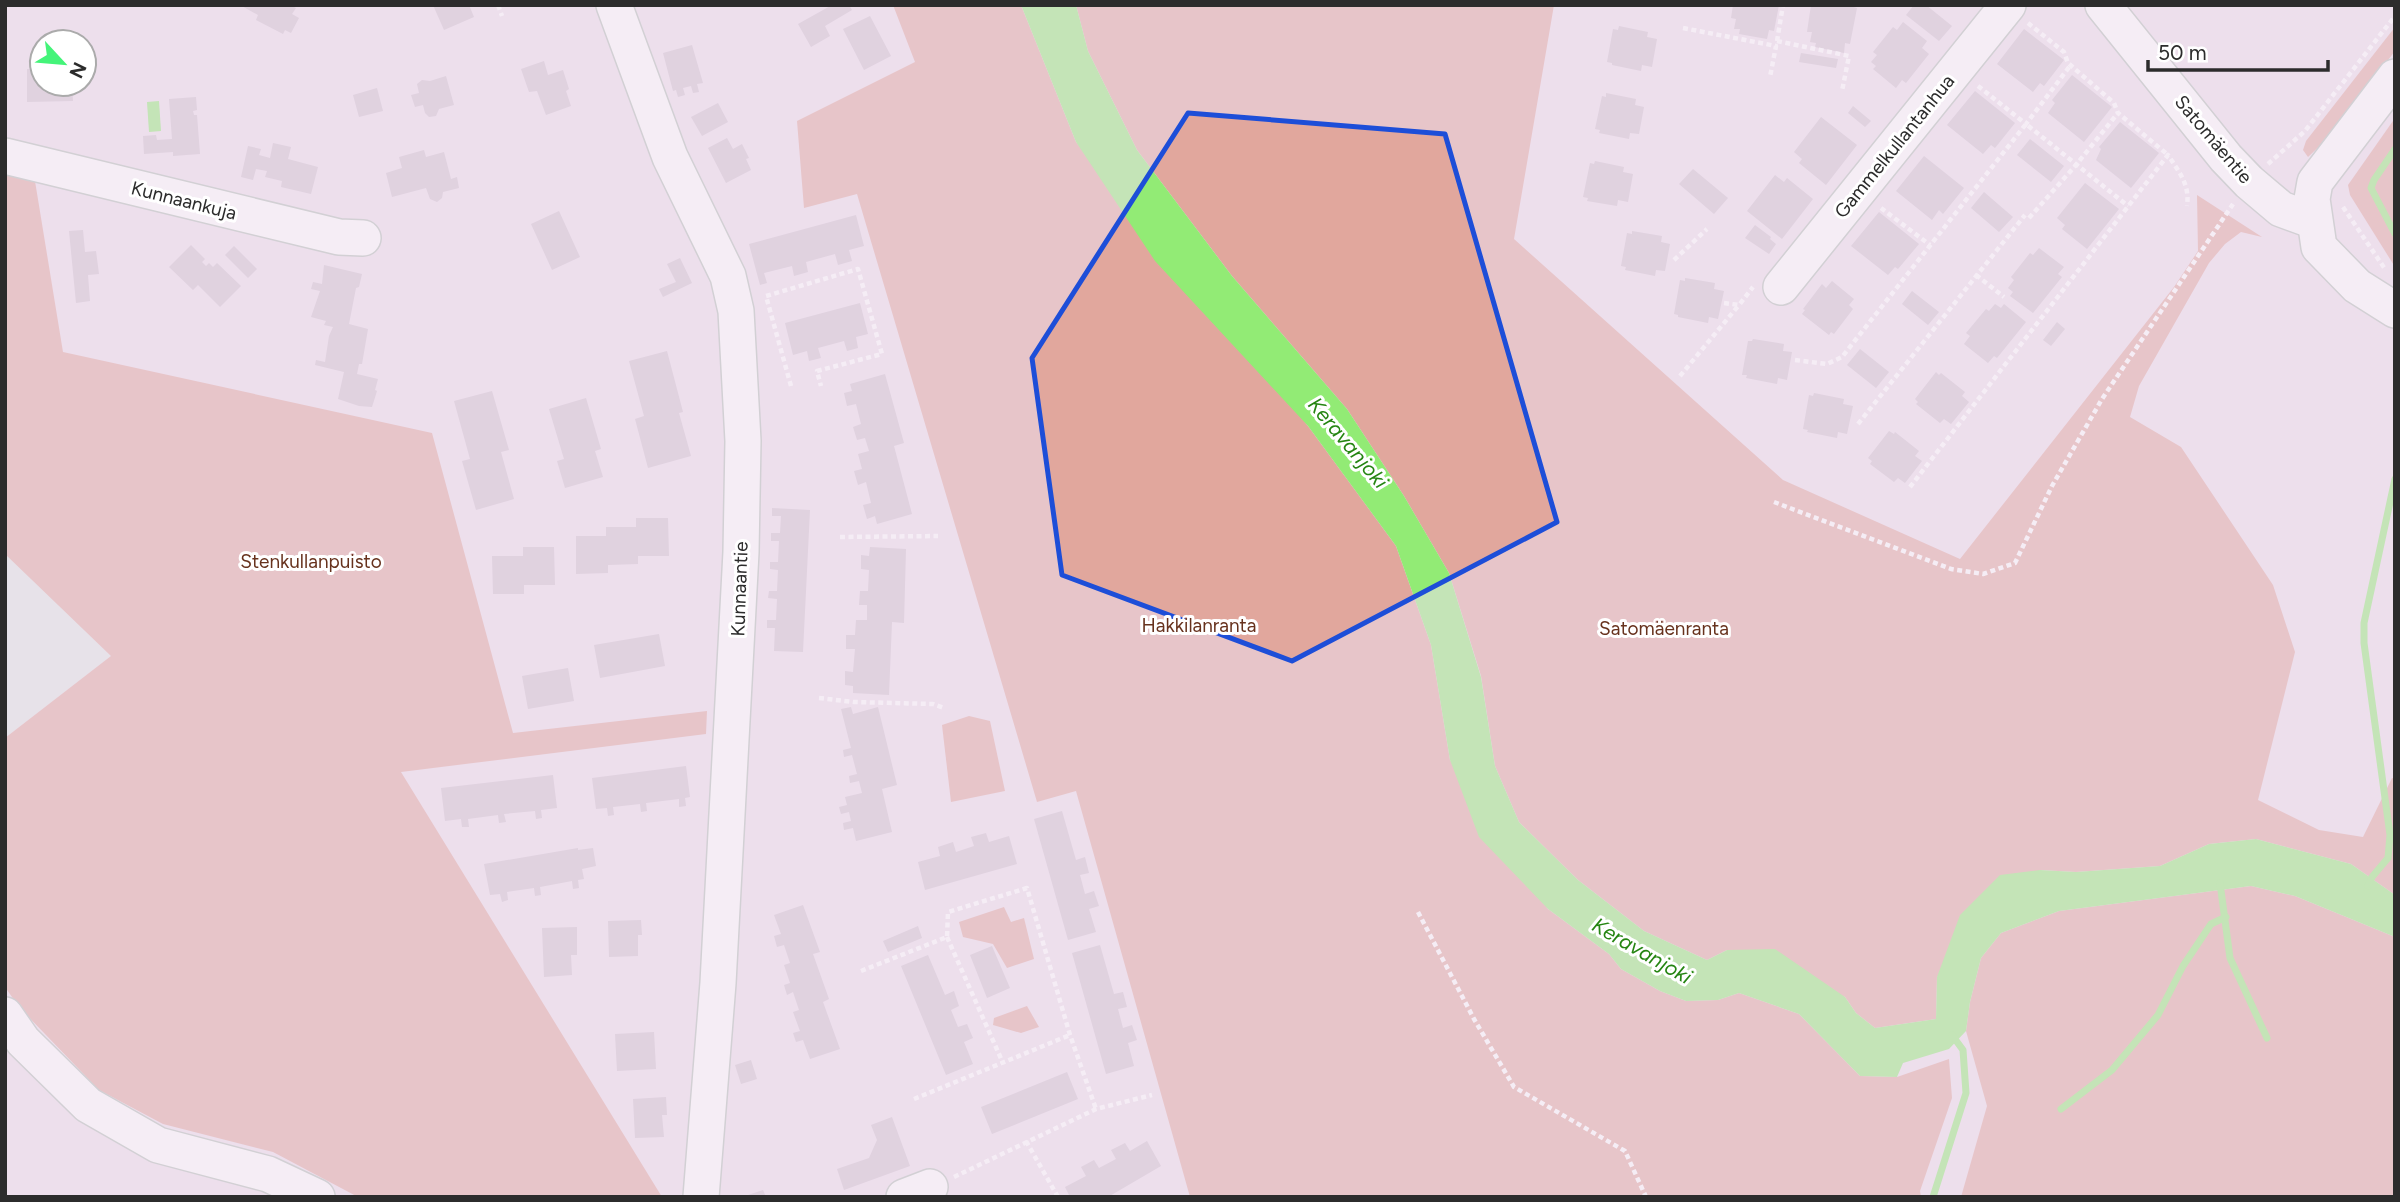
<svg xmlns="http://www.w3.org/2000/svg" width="2400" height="1202" font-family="Figtree,sans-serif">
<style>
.industrial{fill:#dfe6e4}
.green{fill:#e1a79d}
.water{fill:#92eb75}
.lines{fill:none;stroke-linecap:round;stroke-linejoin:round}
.stream{stroke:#92eb75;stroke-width:7}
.building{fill:#d0c3ce}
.minor-casing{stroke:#b2bfb6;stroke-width:38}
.path{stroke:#fff;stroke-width:4.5;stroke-dasharray:5 3.5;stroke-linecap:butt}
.minor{stroke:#fff;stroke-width:35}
.marked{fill:none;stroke:#1d4ed8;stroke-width:5;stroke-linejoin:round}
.labels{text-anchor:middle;stroke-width:6;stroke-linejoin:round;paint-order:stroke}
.street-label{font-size:19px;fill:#2c2c2c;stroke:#fff}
.park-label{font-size:19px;fill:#67321d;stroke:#fff}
.water-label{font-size:21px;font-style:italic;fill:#258512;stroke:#fff}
</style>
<rect width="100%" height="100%" fill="#eddfec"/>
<!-- industrial -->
<path class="industrial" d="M5,552L111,656L5,738Z"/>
<!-- green -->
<g class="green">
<path d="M893,5H1021L1076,142L1308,426L1396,546L1431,645L1450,760L1548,909L1609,954L1621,969L1660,991L1686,1001L1718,1000L1739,993L1799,1014L1860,1076L1897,1077L1949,1059L1952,1098L1920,1191L1921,1197H1190L1076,791L1037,802L857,194L804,208L797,121L915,62Z"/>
<path d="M1076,5H1554L1514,239L1783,480L1960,559L2174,287L2198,251L2197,195L2262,237L2241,232L2225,244L2209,263L2139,386L2130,417L2181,447L2273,585L2295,652L2258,800L2319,830L2363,837L2392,778L2395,779V895L2351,864L2256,839L2209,844L2160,866L2076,872L2040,870L1937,977L1936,1019L1875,1028L1856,1013L1845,997L1727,950L1707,960L1644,931L1578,880L1519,822L1495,766L1481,676L1449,573L1404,496L1347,409L1232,276L1137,150L1088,51Z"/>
<path d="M2395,27V51L2327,139L2308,157L2303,150L2306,141Z"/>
<path d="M2395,118V267L2350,195L2348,185Z"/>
<path d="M5,168L34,175L63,352L432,433L513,733L707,711L706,734L401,772L662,1197H358L273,1152L163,1124L99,1090L19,1007L5,987V738L111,656L5,554Z"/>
<path d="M969,716L990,721L1005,791L951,802L942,725Z"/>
<path d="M2251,886L2295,896L2395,937V1197H1961L1987,1106L1966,1031L1970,1002L1981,958L2001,933L2059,911Z"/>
<path d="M1004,907L1011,922L1024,918L1034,959L1007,968L993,944L963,937L959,922Z"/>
<path d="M1027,1006L1039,1027L1021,1033L993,1025L994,1018Z"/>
</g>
<!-- water -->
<g class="water">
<path d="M1021,5H1076L1088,51L1137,150L1232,276L1347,409L1404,496L1449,573L1481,677L1495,766L1519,822L1578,880L1644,931L1707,960L1727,950L1775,949L1845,997L1856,1013L1875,1028L1936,1019L1937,977L1960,915L2000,875L2040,870L2076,872L2160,866L2209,844L2256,839L2351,864L2395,895V937L2295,896L2251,886L2059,911L2001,933L1981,958L1970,1002L1966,1031L1949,1049L1903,1063L1897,1077L1860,1076L1799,1014L1739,993L1718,1000L1686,1001L1660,991L1621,969L1609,954L1548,909L1479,837L1450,760L1431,645L1396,546L1308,426L1155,261L1076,142Z"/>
<path d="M159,101L161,131L149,132L147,102Z"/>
</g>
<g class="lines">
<!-- stream -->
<g class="stream">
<path d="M2395,149L2374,180L2371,188L2395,234"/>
<path d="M2220,883L2230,958L2267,1038"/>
<path d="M2368,886L2372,877L2388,858L2390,835L2364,643V623L2395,479"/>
<path d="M2061,1109L2112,1070L2158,1015L2183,966L2211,924L2226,917"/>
<path d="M1933,1197L1966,1093L1963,1050L1952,1035"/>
</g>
</g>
<!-- building -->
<g class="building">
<path d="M240,5H290L296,8L292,14L299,18L291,33L285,30L283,34L256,20L258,15Z"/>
<path d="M433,5H469L474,17L444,30Z"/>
<path d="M832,5H849L852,10L825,26L830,36L811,47L798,24Z"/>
<path d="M1733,5H1779L1774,31L1769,30L1767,39L1739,34L1740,29H1734L1736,19L1731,18Z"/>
<path d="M1811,5H1847L1857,8L1850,44L1845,43L1844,53L1815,47L1816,43L1810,42L1812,32H1807Z"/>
<path d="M1914,5H1926L1952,26L1939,41L1906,15Z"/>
<path d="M870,16L891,56L864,70L843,29Z"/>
<path d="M1903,22L1927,41L1922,48L1929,54L1906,83L1902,80L1896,88L1873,69L1876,66L1871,62L1877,55L1873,52L1893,27L1897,30Z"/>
<path d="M1619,26L1648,32L1647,37L1657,39L1652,67L1642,65L1641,71L1612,65V63L1607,62L1613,29L1618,30Z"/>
<path d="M2024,29L2064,60L2044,86L2040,83L2033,92L1997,64Z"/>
<path d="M692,45L703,83L697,84L699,92L693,93L691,86L683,88L685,95L678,97L676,90L673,91L663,53Z"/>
<path d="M1801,53L1838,59L1836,68L1799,62Z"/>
<path d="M29,60H42V84H72L73,101L27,102V69H30Z"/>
<path d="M544,61L548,75L563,70L569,89L566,91L571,106L546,115L537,91L529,92L521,69Z"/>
<path d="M2072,75L2112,107L2084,142L2048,113L2055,103L2052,100Z"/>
<path d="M446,76L454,105L439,109L436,116L429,117L425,113L423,105L415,107L411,95L419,93L417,84L422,80L430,81Z"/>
<path d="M377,88L383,111L359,117L353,95Z"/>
<path d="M1975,91L2015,123L1995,148L1991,145L1983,154L1947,125Z"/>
<path d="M1606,93L1636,99L1635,105L1644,107L1639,134L1630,133L1629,139L1599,133L1600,130L1595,129L1602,96L1606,97Z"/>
<path d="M196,97L197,110L193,111L194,115H197L200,154L173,156V152L144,154L143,136L156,135L157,140L172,139L169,99Z"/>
<path d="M718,103L728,122L702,136L691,117Z"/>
<path d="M1853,106L1871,121L1865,127L1848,113Z"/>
<path d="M1821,117L1857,145L1826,185L1799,163L1802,159L1794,152Z"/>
<path d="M2120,122L2159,153L2131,188L2096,160L2101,149L2099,147Z"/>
<path d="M727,138L733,149L742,144L749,158L746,159L751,170L726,183L708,148Z"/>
<path d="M2030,139L2064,166L2051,182L2017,155Z"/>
<path d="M273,143L291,147L288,159L318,167L311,194L281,187L282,181L265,177L267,171L256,169L253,180L241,177L248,146L261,149L259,155L270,158Z"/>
<path d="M424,150L426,157L444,152L451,179L457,177L459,188L443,192L442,198L437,202L430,199L426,188L392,197L386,173L402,168L399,157Z"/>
<path d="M1924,156L1964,188L1943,214L1939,210L1932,220L1896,191Z"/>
<path d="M1595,161L1624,167L1623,172L1633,174L1628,202L1618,200L1617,206L1587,201L1588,198L1583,197L1590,163L1594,164Z"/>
<path d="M1693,169L1728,198L1714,214L1679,184Z"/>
<path d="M1775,175L1784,182L1787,178L1813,199L1782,239L1747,211Z"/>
<path d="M2085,183L2119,209L2087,249L2062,229L2065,225L2057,218Z"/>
<path d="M1984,192L2013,217L1999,232L1971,208Z"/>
<path d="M559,211L580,257L552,270L531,224Z"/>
<path d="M1879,212L1919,244L1898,269L1895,267L1888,275L1851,246Z"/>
<path d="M856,215L864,246L849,250L852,261L838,265L835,254L806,262L808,272L794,276L792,266L764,273L767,283L760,285L749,244Z"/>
<path d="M1755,225L1771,237L1770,239L1776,244L1769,254L1745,238Z"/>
<path d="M83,230L85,252L96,251L99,274L88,275L90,301L76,303L69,231Z"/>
<path d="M1632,231L1662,236L1661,242L1670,244L1665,271L1656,270L1655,276L1625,270L1626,267L1621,266L1627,233L1632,234Z"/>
<path d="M191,245L205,259L202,262L206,266L209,263L213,267L217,263L241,286L220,307L198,285L193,290L169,267Z"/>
<path d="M234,246L257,269L248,278L225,255Z"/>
<path d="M2039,248L2064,267L2058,274L2062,277L2033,313L2010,296L2013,292L2008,288L2014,280L2011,277L2030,253L2033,255Z"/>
<path d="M680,258L692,283L663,297L659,289L676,282L667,264Z"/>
<path d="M324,265L362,274L359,287L356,288L349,324L368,329L362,364H359L357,374L378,379L375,390L377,391L372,407L359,406L338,399L344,372L315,365L316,360L325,362L329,336L333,327L324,325L326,321L311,317L320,291L311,289L313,282L322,284Z"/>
<path d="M1685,278L1715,283L1714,289L1724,291L1718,319L1709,317L1708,323L1678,317V315L1674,314L1680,280L1685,281Z"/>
<path d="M1832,281L1854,299L1849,305L1853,309L1834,334L1831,332L1829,335L1802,314L1805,310L1803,309L1822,284L1826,288Z"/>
<path d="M1912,291L1939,312L1928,325L1902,304Z"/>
<path d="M860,303L868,334L856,337L858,348L847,351L844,341L818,348L821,358L809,361L807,351L793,355L785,323Z"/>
<path d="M1995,304L2001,308L2004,304L2026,322L1997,358L1994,356L1988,363L1964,344L1970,336L1966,333L1986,309L1989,311Z"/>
<path d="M2057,322L2065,329L2051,346L2043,340Z"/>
<path d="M1753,339L1784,344L1783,351L1792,352L1787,380L1778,378L1777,384L1746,378L1747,375H1742L1748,341H1752Z"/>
<path d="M1860,349L1889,372L1876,388L1847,365Z"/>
<path d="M667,351L683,412L679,413L691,456L648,468L635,419L644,416L629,361Z"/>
<path d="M1936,372L1939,375L1941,373L1965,392L1962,396L1969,402L1951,424L1944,419L1940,423L1916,404L1918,402L1915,399Z"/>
<path d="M885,374L904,443L894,446L912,514L877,524L875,516L867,519L863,505L871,503L866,482L858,485L854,471L862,469L858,454L869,451L865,438L857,440L853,427L861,424L856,404L847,406L844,393L852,391L850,384Z"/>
<path d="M492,391L509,450L501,452L514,499L476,510L462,461L470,459L454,401Z"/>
<path d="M1814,393L1844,399L1843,404L1853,406L1847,434L1838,432L1837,438L1807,432L1808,430L1803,429L1809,395L1813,396Z"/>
<path d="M586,398L601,449L595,451L603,477L565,488L557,461L564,459L549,409Z"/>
<path d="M1889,431L1894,434L1895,432L1919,451L1915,456L1922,461L1905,483L1898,478L1894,482L1870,464L1872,461L1868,458Z"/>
<path d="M772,508L810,510L803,652L774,651L775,628H767V620H776L777,599L768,598L769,591H777L778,570L770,569V562H778L779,541H771V533H780L781,516H772Z"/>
<path d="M636,518H668L669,556H638V564L608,565V573L576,574V536H606V527H636Z"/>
<path d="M523,547H554L555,585H524V594H493L492,556H523Z"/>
<path d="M870,547L906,549L904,623L892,622L889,695L853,693V686L845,685V671L853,672L855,649H846V635H855L856,620H867V605H859L860,591H868L869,570L861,569V555L869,556Z"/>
<path d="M659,634L665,666L600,678L594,645Z"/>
<path d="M568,668L574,701L528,709L522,676Z"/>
<path d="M851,707L853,714L878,707L897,785L882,789L892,832L856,841L853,828L844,830L843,823L851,821L849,812L841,814L839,807L847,805L845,797L862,793L859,781L850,783L849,776L857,774L852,755L844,757L843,750L851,748L841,709Z"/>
<path d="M686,766L690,797L685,798L686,806L679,807V799L646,803L647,811L641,812L640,804L613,807L614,815L608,816L607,808L596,809L592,778Z"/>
<path d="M553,775L557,808L541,810L542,818L536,819L535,811L504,814L506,822L499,823L498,815L468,819L469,827H462L461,819L445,821L441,788Z"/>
<path d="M1062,811L1076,860L1085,857L1089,873L1080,875L1085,894L1094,891L1099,906L1089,909L1096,932L1068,940L1034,819Z"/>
<path d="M986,833L989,842L1009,836L1017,864L925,890L918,862L940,856L938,847L953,842L956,852L974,846L971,837Z"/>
<path d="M578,848V850L593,848L596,866L582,869L584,879L578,880L579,888L573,889L572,881L540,887L541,895L535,896L534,888L507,892L508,900L502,902L500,894L490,895L484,864Z"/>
<path d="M803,905L820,952L813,954L829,999L823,1002L840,1049L810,1059L803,1040L796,1042L793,1033L800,1031L793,1012L799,1010L793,992L787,995L784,985L790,983L784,965L790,963L784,945L777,947L774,936L781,934L774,915Z"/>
<path d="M641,920L642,935H638V956L609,957L608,921Z"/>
<path d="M918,926L922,938L888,952L883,941Z"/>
<path d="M577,927V955H571L572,975L544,977L542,928Z"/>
<path d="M1100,945L1114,994L1123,992L1127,1007L1118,1009L1123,1028L1132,1025L1137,1040L1128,1043L1134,1066L1106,1074L1072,953Z"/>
<path d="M992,946L1010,988L987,998L970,955Z"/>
<path d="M928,955L945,995L954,991L959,1006L951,1010L958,1027L967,1024L973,1038L964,1042L973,1064L946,1075L901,966Z"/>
<path d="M654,1032L656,1069L617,1071L615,1034Z"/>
<path d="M751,1060L757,1079L741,1084L735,1065Z"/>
<path d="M1067,1072L1078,1099L992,1134L981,1107Z"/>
<path d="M666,1097L667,1115H662L664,1137L635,1138L633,1099Z"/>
<path d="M892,1117L910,1166L844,1190L837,1169L869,1158L877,1140L871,1125Z"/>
<path d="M1147,1141L1161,1166L1108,1197H1070L1065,1187L1086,1176L1081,1167L1094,1160L1099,1168L1116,1159L1111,1150L1125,1143L1130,1151Z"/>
<path d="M763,1190L766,1197H745V1196Z"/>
</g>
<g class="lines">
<!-- minor casing -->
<g class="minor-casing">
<g id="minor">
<path d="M614,5L670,157L728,276L736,311L743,441L741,552L718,983L701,1197"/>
<path d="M2103,5L2226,158L2249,182L2281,209L2314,221"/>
<path d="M2395,77L2315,182L2312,199L2319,247L2357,286L2395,310"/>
<path d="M5,156L339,237L363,238"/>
<path d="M1781,287L2008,5"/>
<path d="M5,1015L23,1041L88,1105L158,1145L268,1174L317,1197"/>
<path d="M904,1197L930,1187"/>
</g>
</g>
<!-- path -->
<g class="path">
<path d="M498,5L502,16"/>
<path d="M2028,23L2064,52L2068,63L2114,103L2118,113L2168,155"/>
<path d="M1683,28L1776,46L1770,77"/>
<path d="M1777,41L1849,56L1842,91"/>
<path d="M1777,41L1783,5"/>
<path d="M1978,86L2026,124L2070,66"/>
<path d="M2268,164L2305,131L2395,16"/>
<path d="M2343,207L2385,269"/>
<path d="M1881,208L1930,245"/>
<path d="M2029,218L2076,165L2118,113"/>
<path d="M1674,260L1707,229"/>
<path d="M1976,275L2004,297"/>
<path d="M1724,303L1739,305L1753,287"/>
<path d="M1795,360L1827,364L1842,357L2026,124L2128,206"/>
<path d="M1680,376L1739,305"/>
<path d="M791,386L766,296L858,269L882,354L817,371L821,386"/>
<path d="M1858,424L2025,215"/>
<path d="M1910,487L2168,155C2179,172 2190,184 2187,206"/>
<path d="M1774,502L1951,569L1983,574L2015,563L2052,486L2102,399L2233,204"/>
<path d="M840,537L938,536"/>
<path d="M819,698L854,702L933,704L944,708"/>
<path d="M1418,912L1474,1019L1514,1087L1625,1151L1646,1197"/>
<path d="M947,937L1003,1063"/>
<path d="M861,971L947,937L948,912L1027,888L1070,1035L1096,1109"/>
<path d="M914,1099L1070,1035"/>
<path d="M1026,1141L1058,1197"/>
<path d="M954,1177L1096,1109L1152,1095"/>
</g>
<!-- minor -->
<use href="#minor" class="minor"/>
</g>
<!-- marked area -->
<path d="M0 0H2400V1202H0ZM1188,113L1445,134L1557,522L1292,661L1062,575L1032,358Z" fill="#eddfec" fill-opacity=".55" fill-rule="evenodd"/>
<path class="marked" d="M1188,113L1445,134L1557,522L1292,661L1062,575L1032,358Z"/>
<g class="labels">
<!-- street labels -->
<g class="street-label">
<text transform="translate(2214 139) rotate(50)" y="7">Satomäentie</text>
<text transform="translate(1894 146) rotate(-51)" y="7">Gammelkullantanhua</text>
<text transform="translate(184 200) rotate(14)" y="7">Kunnaankuja</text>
<text transform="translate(739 589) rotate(-88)" y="7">Kunnaantie</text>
</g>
<!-- park labels -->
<g class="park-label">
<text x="311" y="568">Stenkullanpuisto</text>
<text x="1199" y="632">Hakkilanranta</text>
<text x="1664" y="635">Satomäenranta</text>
</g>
<!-- water labels -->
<g class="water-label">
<text transform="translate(1348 443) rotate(50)" y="7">Keravanjoki</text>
<text transform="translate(1642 951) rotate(30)" y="7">Keravanjoki</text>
</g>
</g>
<!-- border -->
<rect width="2400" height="1202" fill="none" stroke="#2c2c2c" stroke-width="14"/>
<!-- north arrow -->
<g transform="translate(63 63) rotate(116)"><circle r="33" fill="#ffffff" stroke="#ababab" stroke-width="2"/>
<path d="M0-5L12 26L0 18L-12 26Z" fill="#44f479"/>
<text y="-10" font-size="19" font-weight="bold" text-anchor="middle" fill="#2c2c2c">N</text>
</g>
<!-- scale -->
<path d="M2148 60v10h180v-10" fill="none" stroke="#2c2c2c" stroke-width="3.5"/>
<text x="2158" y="60" font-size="21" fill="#2c2c2c" stroke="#ffffff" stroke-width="5" paint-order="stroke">50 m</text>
</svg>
